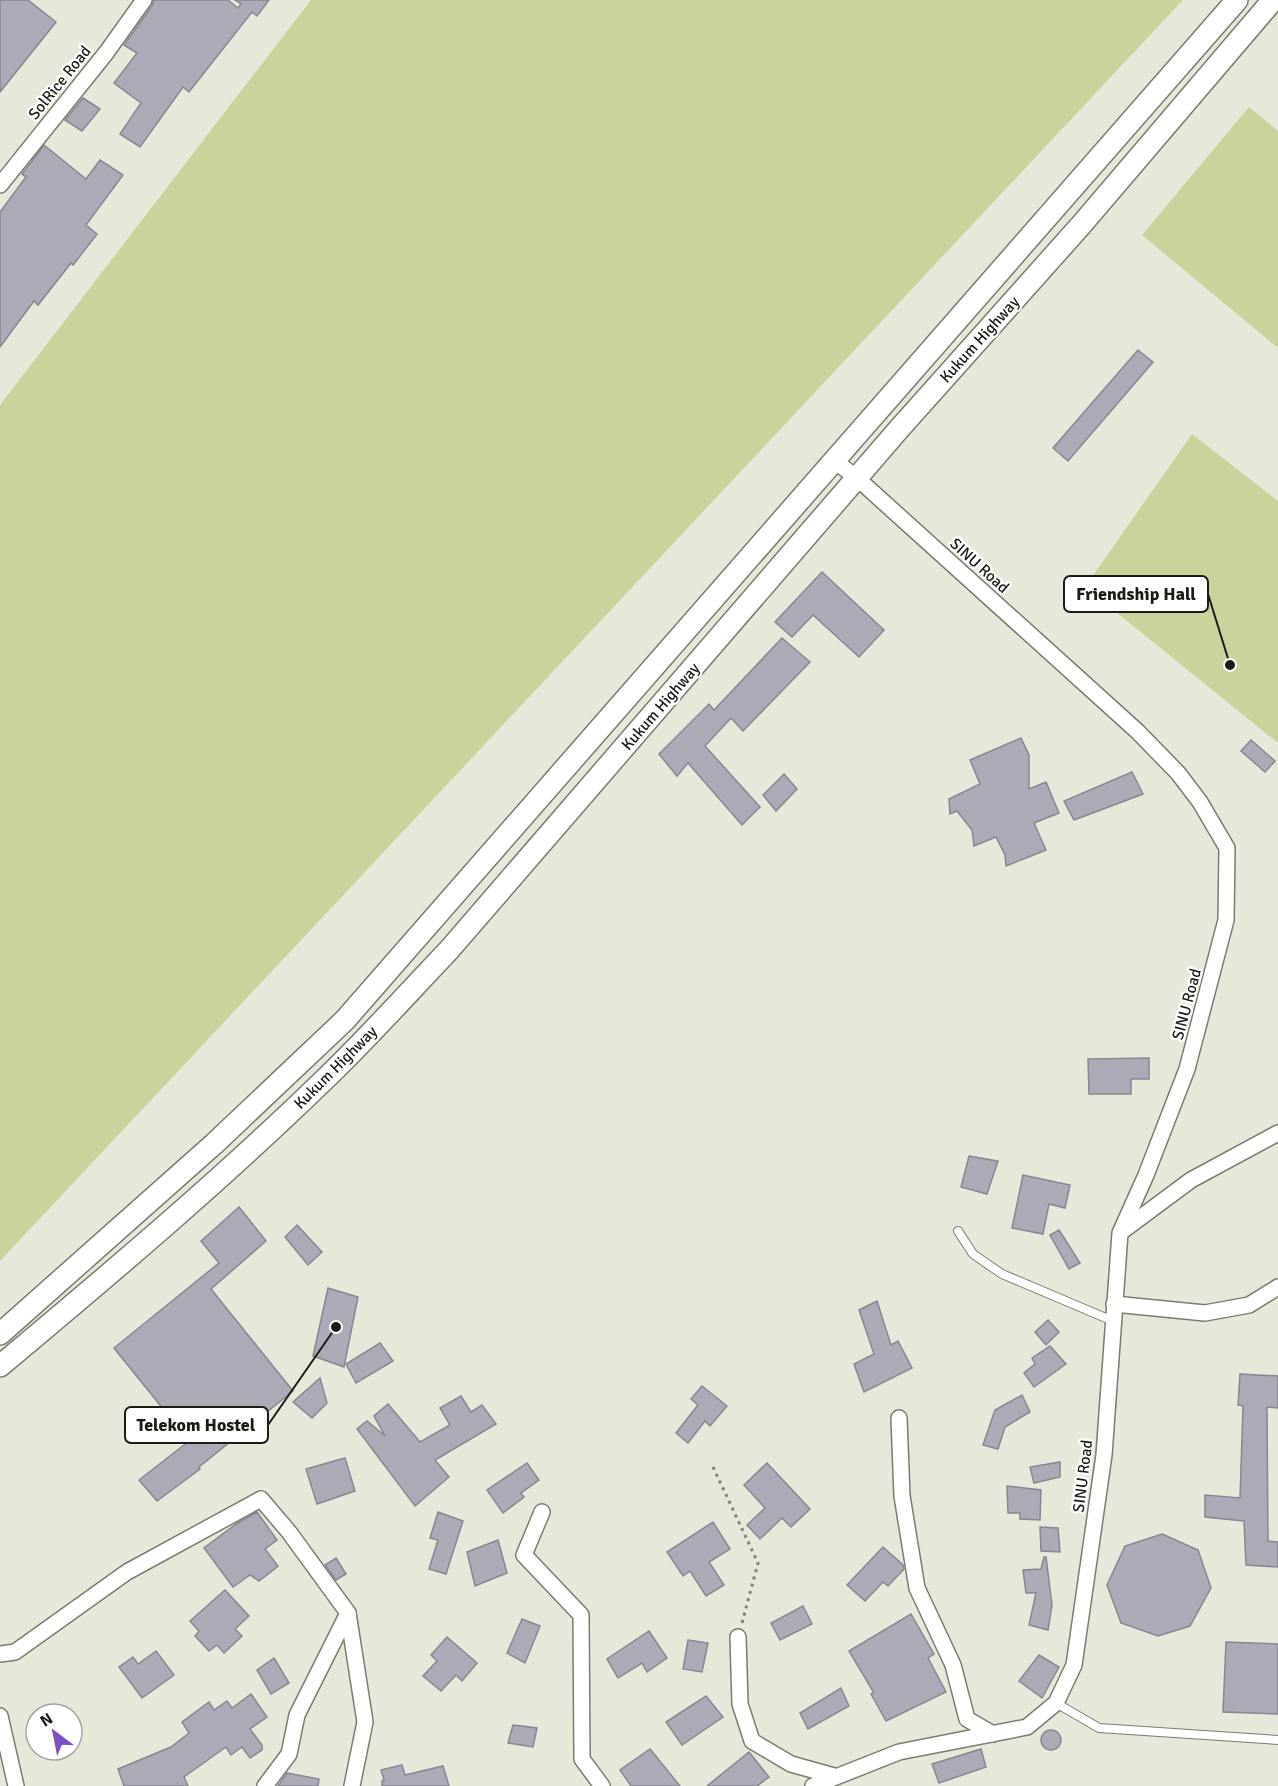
<svg xmlns="http://www.w3.org/2000/svg" width="1278" height="1786" font-family="Signika,sans-serif">
<style>
.green{fill:#c9d39c}
.building{fill:#ada9b7;stroke:#898593;stroke-width:1.5}
.lines{fill:none;stroke-linecap:round;stroke-linejoin:round}
.lane-casing{stroke:#7a7c6f;stroke-width:10}
.street-casing{stroke:#7a7c6f;stroke-width:18}
.secondary-casing{stroke:#7a7c6f;stroke-width:24}
.path{stroke:#808277;stroke-width:3;stroke-dasharray:3 4.5;stroke-linecap:butt}
.lane{stroke:#fff;stroke-width:8}
.street{stroke:#fff;stroke-width:15}
.secondary{stroke:#fff;stroke-width:21}
.labels{text-anchor:middle;stroke-width:4.5;stroke-linejoin:round;paint-order:stroke}
.street-label{font-size:16px;fill:#1b1c16;stroke:#fff}
.leader{fill:none;stroke:#1b1c16;stroke-width:2}
.callout-dot{fill:#1b1c16;stroke:#fff;stroke-width:2}
.callout{fill:#fff;stroke:#1b1c16;stroke-width:2}
.callout-label{font-size:18px;text-anchor:middle;font-weight:bold;fill:#1b1c16}
</style>
<rect width="100%" height="100%" fill="#e6e9d9"/>
<!-- green -->
<g class="green">
<path d="M311,0H1183L0,1261V405Z"/>
<path d="M1249,107L1278,131V348L1142,235Z"/>
<path d="M1192,434L1278,501V743L1085,587Z"/>
</g>
<!-- building -->
<g class="building">
<path d="M0,0H28L56,22L0,92Z"/>
<path d="M154,0H228L238,8L241,4L235,0H269L257,16L252,12L189,92L183,87L140,147L120,134L141,103L114,83L137,53L124,45L152,6Z"/>
<path d="M83,98L100,109L82,131L65,120Z"/>
<path d="M44,145L86,179L100,160L123,175L86,225L97,234L73,265L71,263L38,305L34,301L0,347V212L26,177L22,174Z"/>
<path d="M1138,350L1153,362L1068,461L1053,448Z"/>
<path d="M822,572L884,630L859,657L813,615L792,637L775,622Z"/>
<path d="M782,638L810,662L743,731L731,718L705,746L760,807L742,825L688,763L677,776L659,754L709,704L714,710Z"/>
<path d="M1021,738L1029,755V789L1046,782L1059,813L1034,823L1046,850L1006,866L1005,855L996,837L974,846L972,830L957,811L950,814L949,799L980,784L970,760Z"/>
<path d="M1251,740L1275,761L1265,772L1241,751Z"/>
<path d="M1132,772L1143,794L1074,820L1064,801Z"/>
<path d="M784,774L797,789L776,811L763,795Z"/>
<path d="M1149,1058V1079H1131V1094H1089L1088,1059Z"/>
<path d="M969,1156L998,1161L987,1194L961,1187Z"/>
<path d="M1023,1175L1070,1185L1065,1208L1049,1204L1043,1234L1012,1228Z"/>
<path d="M239,1207L266,1241L211,1289L293,1391L199,1467L200,1469L157,1501L139,1480L189,1441L114,1348L219,1263L201,1241Z"/>
<path d="M297,1225L322,1252L308,1265L285,1237Z"/>
<path d="M1059,1230L1080,1263L1069,1269L1050,1235Z"/>
<path d="M328,1288L358,1297L344,1367L313,1356Z"/>
<path d="M877,1301L891,1345L898,1341L912,1368L864,1392L854,1364L874,1354L859,1310Z"/>
<path d="M1048,1320L1059,1332L1046,1345L1035,1332Z"/>
<path d="M380,1343L393,1361L356,1383L346,1364Z"/>
<path d="M1050,1346L1066,1364L1034,1387L1024,1373L1035,1364L1032,1358Z"/>
<path d="M1240,1374L1278,1376V1408L1267,1407L1268,1541L1278,1542V1567L1246,1565L1244,1521L1205,1517V1495L1240,1498L1243,1406L1238,1405Z"/>
<path d="M320,1378L327,1403L312,1418L293,1402Z"/>
<path d="M702,1386L727,1406L710,1426L705,1421L688,1443L676,1433L698,1405L691,1399Z"/>
<path d="M1022,1395L1030,1412L1005,1427L998,1449L983,1445L995,1410Z"/>
<path d="M461,1396L471,1412L482,1405L496,1424L435,1460L449,1477L415,1506L357,1429L367,1421L385,1436L374,1416L388,1404L420,1442L450,1425L440,1408Z"/>
<path d="M345,1458L355,1491L317,1504L306,1469Z"/>
<path d="M1060,1462V1477L1034,1483L1030,1467Z"/>
<path d="M527,1463L539,1480L521,1493L524,1497L503,1513L487,1490Z"/>
<path d="M767,1463L810,1509L791,1527L782,1518L760,1539L747,1525L765,1508L744,1485Z"/>
<path d="M1007,1486L1041,1490L1040,1520L1020,1519V1513H1008Z"/>
<path d="M257,1512L277,1540L265,1549L278,1566L259,1581L250,1575L233,1587L204,1548L236,1524Z"/>
<path d="M438,1512L463,1521L446,1574L429,1569L438,1540L430,1538Z"/>
<path d="M713,1522L730,1549L709,1562L724,1585L706,1596L690,1571L683,1576L667,1552Z"/>
<path d="M1040,1527L1058,1528L1060,1552L1041,1551Z"/>
<path d="M1162,1534L1198,1550L1211,1588L1190,1626L1158,1636L1121,1623L1107,1585L1125,1546Z"/>
<path d="M498,1540L507,1573L475,1586L467,1552Z"/>
<path d="M883,1547L903,1565L904,1569L888,1586L883,1582L865,1601L847,1585Z"/>
<path d="M1044,1557H1046L1052,1605L1048,1630L1029,1625L1036,1593H1026L1023,1570L1041,1569Z"/>
<path d="M336,1558L346,1574L336,1580L325,1565Z"/>
<path d="M225,1590L249,1616L235,1629L242,1636L224,1653L217,1645L209,1651L195,1636L199,1631L190,1621Z"/>
<path d="M803,1606L812,1624L780,1640L771,1623Z"/>
<path d="M911,1614L934,1654L928,1658L946,1692L886,1721L871,1694L874,1693L849,1651Z"/>
<path d="M522,1619L540,1626L525,1663L507,1653Z"/>
<path d="M649,1631L667,1658L647,1672L642,1663L618,1678L607,1659Z"/>
<path d="M447,1637L477,1663L462,1681L456,1675L441,1691L423,1676L437,1661L431,1655Z"/>
<path d="M688,1640L708,1643L702,1672L683,1669Z"/>
<path d="M1226,1642L1278,1644V1714L1223,1712Z"/>
<path d="M156,1651L174,1675L142,1698L119,1667L133,1657L138,1664Z"/>
<path d="M1039,1655L1059,1667L1042,1698L1019,1681Z"/>
<path d="M274,1658L289,1683L271,1694L257,1670Z"/>
<path d="M841,1688L849,1706L808,1729L800,1713Z"/>
<path d="M251,1694L267,1717L250,1729L262,1745V1750L250,1758L242,1747L231,1755L226,1747L184,1777L188,1786H124L118,1769L171,1747L189,1733L182,1722L209,1702L214,1710L227,1701L232,1708Z"/>
<path d="M706,1696L723,1717L682,1745L666,1722Z"/>
<path d="M513,1725L537,1728L533,1747L508,1743Z"/>
<circle cx="1051" cy="1740" r="10"/>
<path d="M650,1749L680,1786H631L620,1770Z"/>
<path d="M981,1749L986,1767L939,1783L932,1764Z"/>
<path d="M749,1752L769,1777L757,1786H707Z"/>
<path d="M402,1765L405,1775L443,1766L449,1786H382V1781L384,1780L381,1770Z"/>
<path d="M287,1773L319,1779L318,1786H278Z"/>
</g>
<g class="lines">
<!-- lane casing -->
<g class="lane-casing">
<g id="lane">
<path d="M958,1231L973,1254L1002,1274L1113,1321"/>
<path d="M1056,1703L1099,1728L1278,1740"/>
</g>
</g>
<!-- street casing -->
<g class="street-casing">
<g id="street">
<path d="M0,185L106,53L144,0"/>
<path d="M1121,1232L1191,1180L1278,1133"/>
<path d="M1114,1304L1205,1313L1249,1305L1278,1287"/>
<path d="M899,1418L902,1496L917,1588L953,1665L967,1719L993,1734"/>
<path d="M542,1512L524,1555L581,1615L582,1759L602,1786"/>
<path d="M348,1613L365,1722L352,1786"/>
<path d="M738,1637L740,1704L752,1741L791,1764L834,1776"/>
<path d="M0,1654L15,1652L127,1572L261,1499L289,1532L348,1613L297,1715L289,1754L265,1786"/>
<path d="M0,1716L16,1786"/>
<path d="M813,1786L899,1752L1027,1727L1056,1703L1074,1665L1104,1455L1120,1233L1146,1175L1187,1069L1226,920L1227,848L1200,802L1178,773L1137,731L858,479L835,461"/>
</g>
</g>
<!-- secondary casing -->
<g class="secondary-casing">
<g id="secondary">
<path d="M0,1334L214,1144L345,1020L1237,0"/>
<path d="M0,1366C110,1274 220,1181 323,1081C367,1039 407,994 449,950L899,429L1082,224L1273,0"/>
</g>
</g>
<!-- path -->
<path class="path" d="M713,1467L758,1563L742,1623"/>
<!-- lane -->
<use href="#lane" class="lane"/>
<!-- street -->
<use href="#street" class="street"/>
<!-- secondary -->
<use href="#secondary" class="secondary"/>
</g>
<g class="labels">
<!-- street labels -->
<g class="street-label">
<text transform="translate(59 82) rotate(-51)" y="6">SolRice Road</text>
<text transform="translate(979 339) rotate(-48)" y="6">Kukum Highway</text>
<text transform="translate(980 565) rotate(42)" y="6">SINU Road</text>
<text transform="translate(660 706) rotate(-49)" y="6">Kukum Highway</text>
<text transform="translate(1186 1004) rotate(-75)" y="6">SINU Road</text>
<text transform="translate(335 1067) rotate(-45)" y="6">Kukum Highway</text>
<text transform="translate(1082 1476) rotate(-83)" y="6">SINU Road</text>
</g>
</g>
<!-- callouts -->
<path class="leader" d="M1230 665L1208 594M336 1327L268 1425"/>
<g class="callout-dot">
<circle cx="1230" cy="665" r="6"/>
<circle cx="336" cy="1327" r="6"/>
</g>
<g class="callout">
<rect x="1064" y="576" width="144" height="36" rx="6"/>
<rect x="125" y="1407" width="143" height="36" rx="6"/>
</g>
<g class="callout-label">
<text x="1136" y="600">Friendship Hall</text>
<text x="196" y="1431">Telekom Hostel</text>
</g>
<!-- north arrow -->
<g transform="translate(54 1732) rotate(328)"><circle r="28" fill="#ffffff" stroke="#a4a4a2" stroke-width="1.5"/>
<path d="M0-4.5L10 22L0 15L-10 22Z" fill="#7f4fc8"/>
<text y="-9" font-size="16" font-weight="bold" text-anchor="middle" fill="#1b1c16">N</text>
</g>
</svg>
